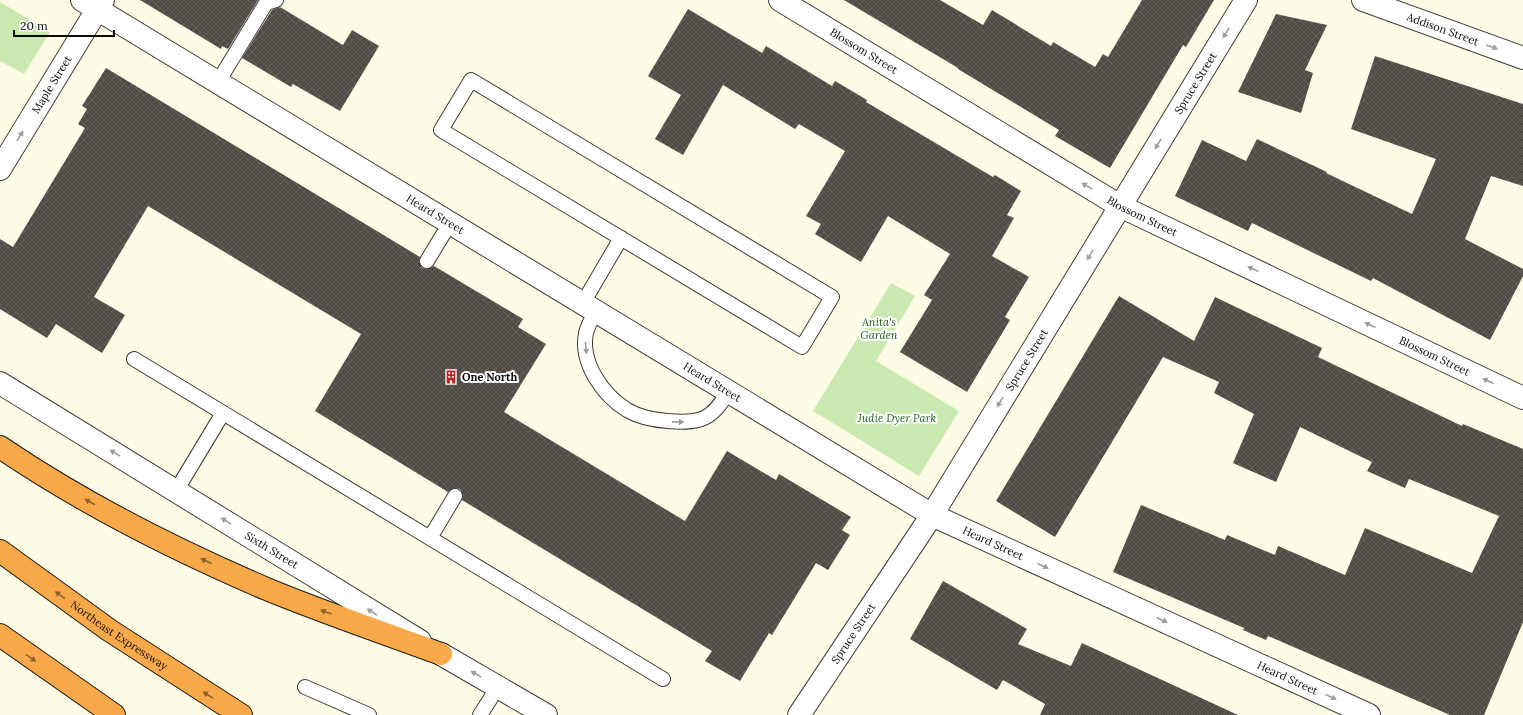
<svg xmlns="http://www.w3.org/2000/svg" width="1523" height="715" font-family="Lora,serif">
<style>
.green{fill:#c9e9b0}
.building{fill:url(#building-cross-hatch)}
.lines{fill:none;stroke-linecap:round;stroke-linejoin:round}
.service-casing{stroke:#3d3d3d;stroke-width:16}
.minor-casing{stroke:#3d3d3d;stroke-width:24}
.tertiary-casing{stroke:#3d3d3d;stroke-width:24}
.motorway-casing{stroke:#1b1b1b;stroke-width:24}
.service{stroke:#fff;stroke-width:14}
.minor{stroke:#fff;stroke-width:22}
.tertiary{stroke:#fff;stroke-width:22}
.motorway{stroke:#f9a84a;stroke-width:22}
.oneway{fill:#9d9d9d}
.oneway2{fill:#8d612d}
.labels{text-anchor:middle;stroke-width:4;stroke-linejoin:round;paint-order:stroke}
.street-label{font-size:11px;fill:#0a0a0a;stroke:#fff}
.park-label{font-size:11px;font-style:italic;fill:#23621a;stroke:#fff}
.poi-label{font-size:11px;font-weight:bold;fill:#0a0a0a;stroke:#fff;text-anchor:start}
</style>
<defs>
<pattern id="building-cross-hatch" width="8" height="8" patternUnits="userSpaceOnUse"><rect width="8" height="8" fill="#524c46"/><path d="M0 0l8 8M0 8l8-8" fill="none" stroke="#66615c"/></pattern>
</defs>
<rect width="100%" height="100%" fill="#fffce6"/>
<!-- green -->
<g class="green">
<path d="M0,2L50,32L24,74L0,61Z"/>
<path d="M891,283L915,296L876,361L959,411L919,476L813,411Z"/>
</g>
<!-- building -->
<g class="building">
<path d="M140,0H258L228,49L222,46L221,49Z"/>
<path d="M844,0H940L983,25L992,10L1051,46L1053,42L1095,67L1103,54L1108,57L1142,0H1214L1186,47L1183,45L1110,168L1055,136L1059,130L958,69V68Z"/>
<path d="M280,7L343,45L352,30L379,46L340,111L293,84L291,87L242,58L272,10Z"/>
<path d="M688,9L762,53L766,46L832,86L835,81L867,100L866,102L993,177L995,175L1021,191L1007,215L1014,218L992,256L1029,277L1005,317L1010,320L967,392L900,352L932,300L924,295L950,254L888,216L861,262L815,234L821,224L806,216L845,151L799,124L795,129L723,85L683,155L655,139L681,95L648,76Z"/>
<path d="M1276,14L1327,25L1305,70L1313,73L1301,113L1238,92Z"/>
<path d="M1375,56L1523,104V186L1491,176L1465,239L1523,269V276L1490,340L1373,278L1371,281L1252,223L1248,231L1175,196L1202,140L1246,161L1257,139L1327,172L1326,173L1412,214L1436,159L1351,129Z"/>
<path d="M106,68L420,257L419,261L422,268L427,269L434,266L523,319L518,327L546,344L504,412L685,521L727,451L776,480L779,474L851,517L842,530L850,535L828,570L816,563L772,635L769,633L740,681L705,661L712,651L462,500L463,496L460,489L455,488L448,492L315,411L361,334L148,206L94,297L125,315L102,353L56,324L47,338L0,309V239L13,247L85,128L78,124L87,109L82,106Z"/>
<path d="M1119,296L1194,341L1215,297L1322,348L1318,357L1462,426L1463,424L1523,449V622L1484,715H1450L1268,636L1266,640L1243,630L1244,628L1113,572L1141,505L1225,540L1227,535L1275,555L1278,546L1345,575L1365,528L1472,573L1499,516L1409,479L1405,488L1367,471L1372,462L1300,427L1276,482L1233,463L1254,414L1214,393L1219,382L1163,357L1055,537L996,501Z"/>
<path d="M943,581L1027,629L1018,644L1071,666L1082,643L1238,715H1040L1045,704L1003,680L997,690L910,639Z"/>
</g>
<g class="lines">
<!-- service casing -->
<g class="service-casing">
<g id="service">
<path d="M471,80L832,297L802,347L441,130Z"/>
<path d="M218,82L266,3L276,0"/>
<path d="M427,261L450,223"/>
<path d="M583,303L621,238"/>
<path d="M596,311C592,318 588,325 586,333C580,363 603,395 627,410C639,417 654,420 668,421C679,422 693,423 704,418C715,413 722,402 728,392"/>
<path d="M134,359L663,679"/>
<path d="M176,491L223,413"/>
<path d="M430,538L455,496"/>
<path d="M305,687L369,715"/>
<path d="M480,715L498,687"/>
</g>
</g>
<!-- minor casing -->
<g class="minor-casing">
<g id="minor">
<path id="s1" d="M82,0L932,515L1369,715"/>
<path id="s2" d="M780,0L1120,206L1523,398"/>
<path id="s3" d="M1363,0L1523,58"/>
<path id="s4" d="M0,169L103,0"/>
<path id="s5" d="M0,383L420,641"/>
<path id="s6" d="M799,715L932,515L1246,0"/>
</g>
</g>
<!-- tertiary casing -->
<g class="tertiary-casing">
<path id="tertiary" d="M441,654L546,715"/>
</g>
<!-- motorway casing -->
<g class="motorway-casing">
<g id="motorway">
<path d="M0,447C84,504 175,550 269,590C325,613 384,633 441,654"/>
<path id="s7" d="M0,551L109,630L241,715"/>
<path d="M0,635L114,715"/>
</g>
</g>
<!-- service -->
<use href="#service" class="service"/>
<!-- minor -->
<use href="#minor" class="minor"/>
<!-- tertiary -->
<use href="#tertiary" class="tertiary"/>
<!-- motorway -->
<use href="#motorway" class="motorway"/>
</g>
<!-- one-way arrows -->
<defs><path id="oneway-solid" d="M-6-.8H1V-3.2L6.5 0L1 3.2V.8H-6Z"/></defs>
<g class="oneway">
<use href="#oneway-solid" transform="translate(1226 33) rotate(121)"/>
<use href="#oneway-solid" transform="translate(1492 47) rotate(20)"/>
<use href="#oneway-solid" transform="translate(20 136) rotate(-59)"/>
<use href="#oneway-solid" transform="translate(1158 144) rotate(121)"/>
<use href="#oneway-solid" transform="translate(1087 186) rotate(-149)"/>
<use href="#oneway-solid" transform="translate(1090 255) rotate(121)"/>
<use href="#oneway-solid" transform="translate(1253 269) rotate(-155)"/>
<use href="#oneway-solid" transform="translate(1370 325) rotate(-155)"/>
<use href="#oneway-solid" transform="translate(586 348) rotate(84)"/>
<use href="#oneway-solid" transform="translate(1488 381) rotate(-155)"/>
<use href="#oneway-solid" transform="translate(1000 402) rotate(121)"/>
<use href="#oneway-solid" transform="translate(678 422) rotate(1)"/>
<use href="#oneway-solid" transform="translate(115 453) rotate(-148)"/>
<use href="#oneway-solid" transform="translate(226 521) rotate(-148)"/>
<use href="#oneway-solid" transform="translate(1043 566) rotate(25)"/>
<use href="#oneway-solid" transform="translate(372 612) rotate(-148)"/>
<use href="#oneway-solid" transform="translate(1162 620) rotate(25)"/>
<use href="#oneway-solid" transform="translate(476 674) rotate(-150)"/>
<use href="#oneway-solid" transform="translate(1331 697) rotate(25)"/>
</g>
<g class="oneway2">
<use href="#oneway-solid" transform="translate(90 502) rotate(-151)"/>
<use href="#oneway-solid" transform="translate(206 561) rotate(-155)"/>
<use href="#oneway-solid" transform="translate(60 595) rotate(-144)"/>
<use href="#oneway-solid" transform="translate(326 612) rotate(-160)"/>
<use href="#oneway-solid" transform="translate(31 658) rotate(35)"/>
<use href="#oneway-solid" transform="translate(208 695) rotate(-148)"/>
</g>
<!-- icons -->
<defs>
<g id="building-bare" transform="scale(1.08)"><path d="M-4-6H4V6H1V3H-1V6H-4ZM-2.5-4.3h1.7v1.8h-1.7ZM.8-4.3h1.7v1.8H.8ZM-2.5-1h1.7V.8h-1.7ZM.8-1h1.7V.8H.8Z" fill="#bc241f" stroke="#fff" stroke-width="2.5" paint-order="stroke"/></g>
</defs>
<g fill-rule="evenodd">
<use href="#building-bare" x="451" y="377"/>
</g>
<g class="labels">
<!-- street labels -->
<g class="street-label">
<text dy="4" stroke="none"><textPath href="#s3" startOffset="85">Addison Street</textPath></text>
<text dy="4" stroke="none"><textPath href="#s2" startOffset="98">Blossom Street</textPath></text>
<text dy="4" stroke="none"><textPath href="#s6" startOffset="746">Spruce Street</textPath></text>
<text dy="4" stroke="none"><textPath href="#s4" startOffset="99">Maple Street</textPath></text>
<text dy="4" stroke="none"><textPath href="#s1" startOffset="413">Heard Street</textPath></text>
<text dy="4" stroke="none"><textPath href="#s2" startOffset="422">Blossom Street</textPath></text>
<text dy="4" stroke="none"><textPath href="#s2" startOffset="746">Blossom Street</textPath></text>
<text dy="4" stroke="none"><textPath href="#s6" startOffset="422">Spruce Street</textPath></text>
<text dy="4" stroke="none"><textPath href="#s1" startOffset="737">Heard Street</textPath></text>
<text dy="4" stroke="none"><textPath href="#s1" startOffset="1061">Heard Street</textPath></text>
<text dy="4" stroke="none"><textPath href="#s5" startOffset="319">Sixth Street</textPath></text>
<text dy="4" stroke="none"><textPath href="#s6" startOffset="98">Spruce Street</textPath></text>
<text dy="4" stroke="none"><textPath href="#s7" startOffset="146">Northeast Expressway</textPath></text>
<text dy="4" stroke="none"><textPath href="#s1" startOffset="1385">Heard Street</textPath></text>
</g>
<!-- park labels -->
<g class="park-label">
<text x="879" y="326">Anita's<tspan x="879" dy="13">Garden</tspan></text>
<text x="897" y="422">Judie Dyer Park</text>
</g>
<!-- poi labels -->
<g class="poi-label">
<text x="462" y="381">One North</text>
</g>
</g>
<!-- scale -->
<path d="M14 30v6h100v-6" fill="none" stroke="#0a0a0a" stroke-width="2"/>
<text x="20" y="30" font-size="12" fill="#0a0a0a" stroke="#ffffff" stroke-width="3" paint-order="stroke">20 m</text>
</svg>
